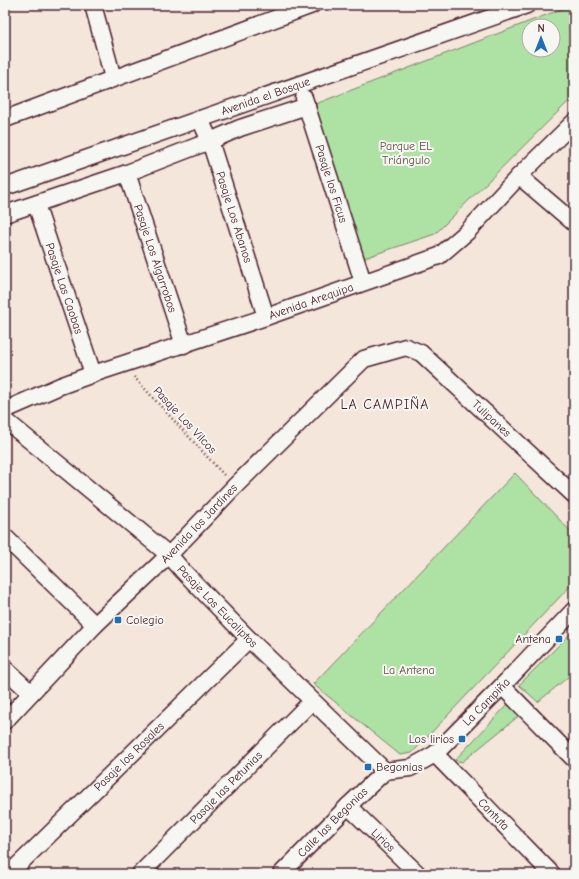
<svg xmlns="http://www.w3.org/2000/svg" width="579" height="879" font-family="'Comic Neue',sans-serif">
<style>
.green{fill:#ade2a4;stroke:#7c8068;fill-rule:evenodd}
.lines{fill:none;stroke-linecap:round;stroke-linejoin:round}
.minor-casing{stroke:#4a1f2b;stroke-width:19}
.path{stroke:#4a1f2b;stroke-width:2.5;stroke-dasharray:1 3;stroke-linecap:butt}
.minor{stroke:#f6f6f2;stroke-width:16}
.poi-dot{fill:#1f6fb2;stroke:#f6f6f2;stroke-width:1.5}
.labels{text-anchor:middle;stroke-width:4;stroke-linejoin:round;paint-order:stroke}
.street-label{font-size:12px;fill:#4a1f2b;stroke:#f6f6f2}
.park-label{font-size:12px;fill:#635049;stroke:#f6f6f2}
.poi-label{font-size:12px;fill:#4a1f2b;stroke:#f6f6f2;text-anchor:start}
.quarter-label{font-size:14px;letter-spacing:1px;fill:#4a1f2b;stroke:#f6f6f2}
</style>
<rect width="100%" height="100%" fill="#f5e6db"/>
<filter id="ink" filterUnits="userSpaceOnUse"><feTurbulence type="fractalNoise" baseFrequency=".025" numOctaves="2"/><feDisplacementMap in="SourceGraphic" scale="8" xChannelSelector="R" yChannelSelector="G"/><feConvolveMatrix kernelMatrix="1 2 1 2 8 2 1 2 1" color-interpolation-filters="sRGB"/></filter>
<g filter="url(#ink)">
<!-- green -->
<g class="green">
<path d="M572,5H574V96L435,234L361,259L305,108ZM529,26H553V50H529Z"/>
<path d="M515,473L574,535V582L412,753L400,755L313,684Z"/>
<path d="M572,632L574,634V672L538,702L519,685Z"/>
<path d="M510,702L520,715L462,762L455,760Z"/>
</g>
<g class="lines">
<!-- minor casing -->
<g class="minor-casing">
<g id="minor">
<path d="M93,5L113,78"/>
<path id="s1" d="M304,98L363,282"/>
<path d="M5,119L312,5"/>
<path id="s2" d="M200,119L210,141L266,317"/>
<path id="s3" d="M127,173L184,345"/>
<path d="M519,176L574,223"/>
<path id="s4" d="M5,187L527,5"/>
<path id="s5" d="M36,204L93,374"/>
<path d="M5,214L127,173L210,141L240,128L307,106"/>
<path id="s6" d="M5,410L60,386L93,374L266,317L439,256L467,232L519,176L574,122"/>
<path id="s7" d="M5,420L169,555L183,571L249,639L385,771"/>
<path d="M5,537L95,625"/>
<path d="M5,669L31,693"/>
<path d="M502,686L574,759"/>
<path id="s8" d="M5,721L95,625L169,555L234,487L364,359L406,347L421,353L574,495"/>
<path id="s9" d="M435,754L552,874"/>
<path id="s10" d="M385,771L410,768L435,754L502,686L574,610"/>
<path id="s11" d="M348,806L418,874"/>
<path id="s12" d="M9,874L249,639"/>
<path id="s13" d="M140,874L312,701"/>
<path id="s14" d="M281,874L348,806L385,771"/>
</g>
</g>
<!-- path -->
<path class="path" d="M134,377L224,475"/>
<!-- minor -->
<use href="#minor" class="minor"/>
</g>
</g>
<!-- markers -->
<g class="poi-dot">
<rect x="114" y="616" width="8" height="8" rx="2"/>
<rect x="555" y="635" width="8" height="8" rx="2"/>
<rect x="458" y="735" width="8" height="8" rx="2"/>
<rect x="364" y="763" width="8" height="8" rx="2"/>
</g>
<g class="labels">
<!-- street labels -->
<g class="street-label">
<text dy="4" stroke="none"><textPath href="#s4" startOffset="276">Avenida el Bosque</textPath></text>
<text dy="4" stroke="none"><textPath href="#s1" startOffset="90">Pasaje los Ficus</textPath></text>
<text dy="4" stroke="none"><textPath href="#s2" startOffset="104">Pasaje Los Abanos</textPath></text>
<text dy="4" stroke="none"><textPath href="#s3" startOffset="90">Pasaje Los Algarrobos</textPath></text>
<text dy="4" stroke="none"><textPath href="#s5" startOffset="89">Pasaje Las Caobas</textPath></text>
<text dy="4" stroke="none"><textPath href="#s6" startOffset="325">Avenida Arequipa</textPath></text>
<text dy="4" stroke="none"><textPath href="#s8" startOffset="666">Tulipanes</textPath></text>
<text transform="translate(185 420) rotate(47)" y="4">Pasaje Los Vilcos</text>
<text dy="4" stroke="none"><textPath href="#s8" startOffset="277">Avenida los Jardines</textPath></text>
<text dy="4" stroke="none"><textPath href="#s7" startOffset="283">Pasaje Los Eucaliptos</textPath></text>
<text dy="4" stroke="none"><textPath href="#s10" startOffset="127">La Campiña</textPath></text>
<text dy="4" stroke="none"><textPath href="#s12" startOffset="168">Pasaje los Rosales</textPath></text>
<text dy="4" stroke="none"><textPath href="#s13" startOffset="122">Pasaje las Petunias</textPath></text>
<text dy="4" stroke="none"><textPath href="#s9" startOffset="84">Cantuta</textPath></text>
<text dy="4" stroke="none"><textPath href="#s14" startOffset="73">Calle las Begonias</textPath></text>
<text dy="4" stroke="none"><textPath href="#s11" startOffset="49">Lirios</textPath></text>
</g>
<!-- park labels -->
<g class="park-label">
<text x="406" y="150">Parque EL<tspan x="406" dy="14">Triángulo</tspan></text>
<text x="409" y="674">La Antena</text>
</g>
<!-- poi labels -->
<g class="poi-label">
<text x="126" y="624">Colegio</text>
<text x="551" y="643" text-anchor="end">Antena</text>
<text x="454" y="743" text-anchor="end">Los lirios</text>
<text x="376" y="771">Begonias</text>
</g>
<!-- quarter labels -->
<g class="quarter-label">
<text x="385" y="409">LA CAMPIÑA</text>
</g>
</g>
<!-- margin -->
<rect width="579" height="879" fill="none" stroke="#f6f6f2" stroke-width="20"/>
<rect x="10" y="10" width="559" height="859" fill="none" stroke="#4a1f2b" stroke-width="1.5" filter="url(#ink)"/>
<!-- north arrow -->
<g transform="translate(541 38)"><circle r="19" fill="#f6f6f2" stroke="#b1a0a2"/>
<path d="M0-3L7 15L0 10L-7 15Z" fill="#1f6fb2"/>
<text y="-6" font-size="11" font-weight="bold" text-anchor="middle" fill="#4a1f2b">N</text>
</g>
</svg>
